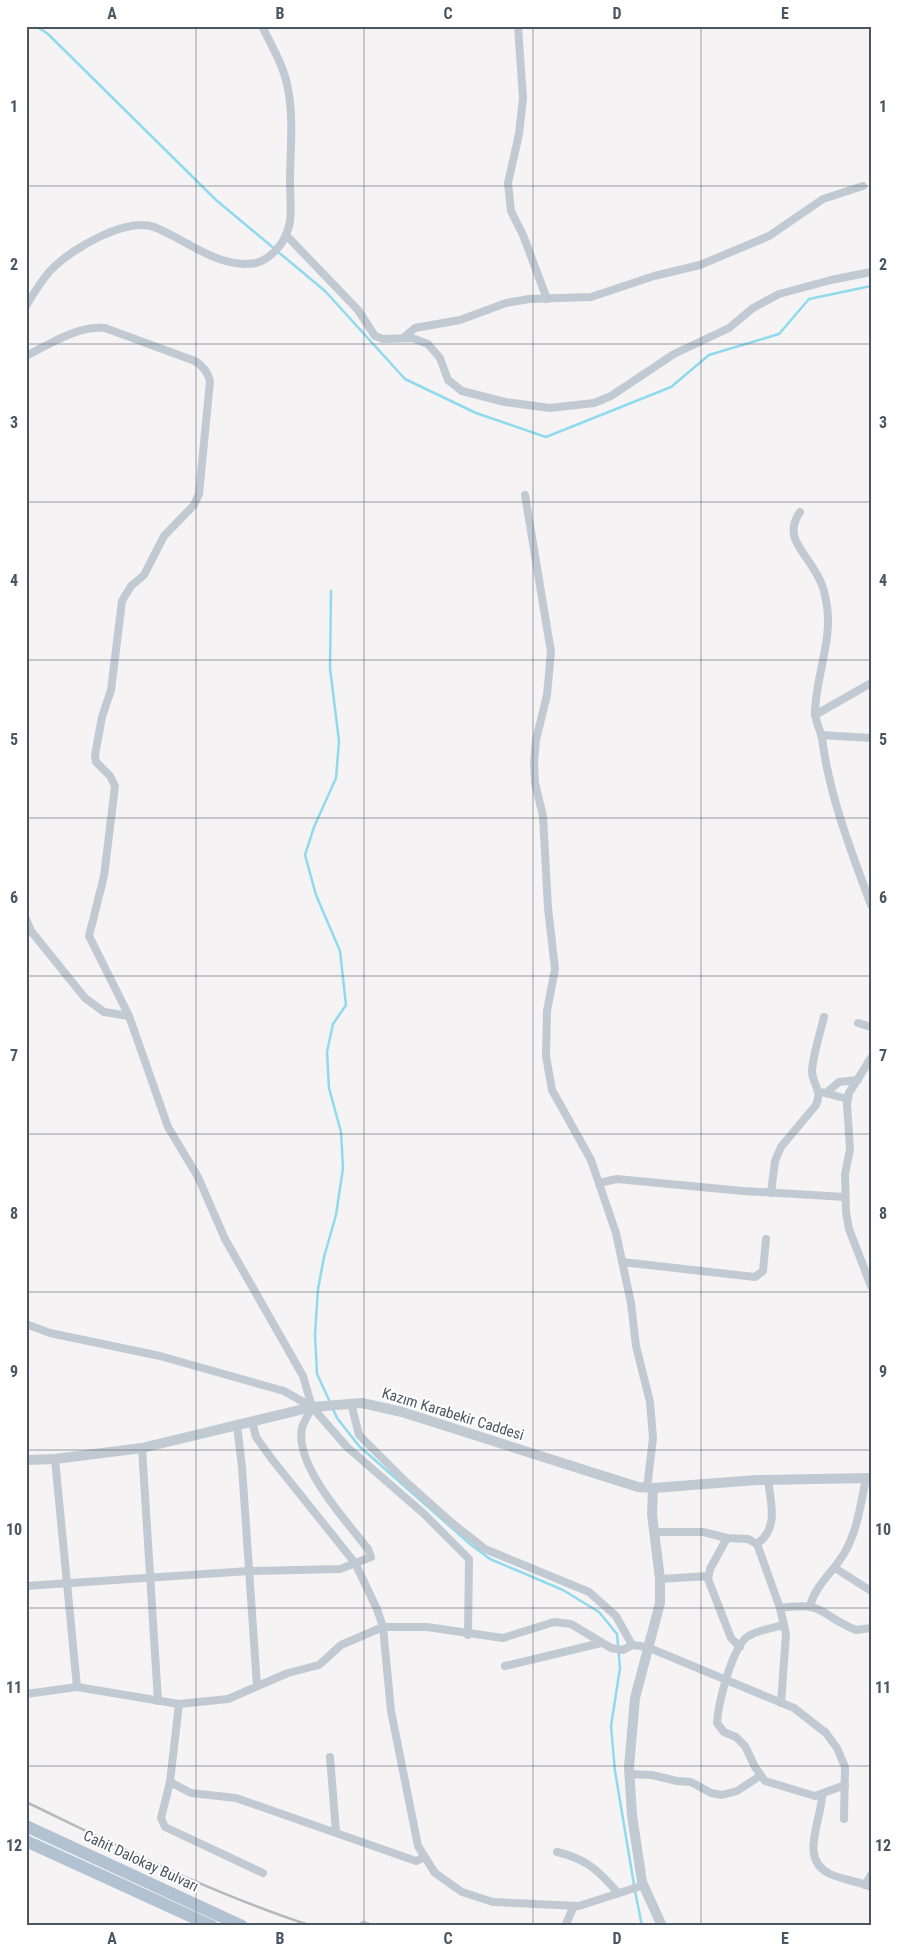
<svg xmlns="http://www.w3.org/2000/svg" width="897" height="1952" font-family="'Roboto Condensed',sans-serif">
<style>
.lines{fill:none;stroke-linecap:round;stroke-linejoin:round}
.stream{stroke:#90daee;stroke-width:2.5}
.minor{stroke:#c1cad2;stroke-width:8}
.tertiary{stroke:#c1cad2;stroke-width:10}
.primary{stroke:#b3c2d1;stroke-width:12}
.rail{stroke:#b5b8bd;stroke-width:2.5}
.grid{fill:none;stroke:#4a5661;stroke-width:1;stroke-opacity:0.55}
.labels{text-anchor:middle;stroke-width:4;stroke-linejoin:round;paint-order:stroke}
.street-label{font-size:15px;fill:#4a5661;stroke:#fff}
.neatline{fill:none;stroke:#4a5661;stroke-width:2}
.grid-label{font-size:16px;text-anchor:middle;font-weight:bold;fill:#4a5661}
</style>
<rect width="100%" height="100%" fill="#f5f3f3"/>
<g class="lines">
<!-- stream -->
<g class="stream">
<path d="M36,26L48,34L216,200L325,291L405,379L476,413L546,437L671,387L709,355L779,334L809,299L871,286"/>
<path d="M330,1402L317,1374L315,1334L318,1289L324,1257L336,1215L343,1168L341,1132L329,1088L327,1052L333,1024L346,1005L340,951L316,895L305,855L314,827L336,778L339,741L330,668L331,591"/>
<path d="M333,1409L337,1418L359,1446L470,1544L490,1559L563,1590L599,1612L617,1634L620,1668L611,1726L615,1771L634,1885"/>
<path d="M635,1891L642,1926"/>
</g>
<!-- minor -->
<g class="minor">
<path d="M518,26L523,98L519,134L508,183L511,211L523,235L547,299"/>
<path d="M286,235L358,310L375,336L383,339L412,338L428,344L440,358L448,380L462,391L505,402L550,408L594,403L611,396L674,354L729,328L753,308L779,294L831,280L871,272"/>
<path d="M26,306C34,293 42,279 52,269C71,249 126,217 154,227C186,239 219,270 256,263C269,260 283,245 287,232C293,218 290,199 290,183C290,153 294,119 288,89C284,66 272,47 262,26"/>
<path d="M403,338L415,328L460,320L506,303L529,299L591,297L654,276L700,265L769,236L823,199L863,186"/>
<path d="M26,356C52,343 76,326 105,328L195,361C203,366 208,372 210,381L199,494L194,505L164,536L144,575L131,586L122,601L111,690L102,717L95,755L96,762L110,776L115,786L104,876L89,936L129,1016L168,1127L198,1177L225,1239L303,1376L312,1407L347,1447L423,1513L469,1559L468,1635"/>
<path d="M525,495L551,652L547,695L536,740L534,763L535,783L543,816L548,908L555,969L547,1011L546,1056L552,1090L591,1160L616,1233L631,1303L636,1346L650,1402L653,1438L647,1488"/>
<path d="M800,512C784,535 801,548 813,568C820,578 824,588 826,600C834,638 816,674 815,712C815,721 820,729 822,738C829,795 851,851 871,905"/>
<path d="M815,715L871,683"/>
<path d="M821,735L871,738"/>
<path d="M26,919L31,931L85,998L104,1012L129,1016"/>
<path d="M858,1023L871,1027"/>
<path d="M871,1058L849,1093L847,1104L850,1149L845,1174L846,1212L849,1229L871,1286"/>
<path d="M821,1092L848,1099"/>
<path d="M826,1093L839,1082L858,1080"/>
<path d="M599,1183L617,1179L743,1191L845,1197"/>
<path d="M771,1193L775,1161L781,1147L816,1105C823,1090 812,1084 812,1071C813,1054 820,1034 824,1017"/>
<path d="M622,1262L755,1277L763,1271L766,1239"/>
<path d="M26,1324L50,1333L160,1356L284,1391L312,1407C309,1414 304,1421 302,1428C294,1465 347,1522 368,1549L371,1557L340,1569L249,1571L26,1586"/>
<path d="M351,1403L359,1435L405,1481L452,1523L485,1549L589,1592L616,1616L632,1645"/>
<path d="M252,1421L256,1437L271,1458L355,1563L377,1609L383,1627L391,1711L418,1846L435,1873L462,1892L493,1902L579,1906L644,1885"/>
<path d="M237,1425L242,1467L257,1686"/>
<path d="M142,1448L158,1701"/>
<path d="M55,1459L77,1687"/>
<path d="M655,1532H703L727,1538L748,1539L757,1544L780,1608L786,1634L781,1703"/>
<path d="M727,1538L710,1569L708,1579L731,1638L740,1647"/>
<path d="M757,1544C779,1528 771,1504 768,1480"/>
<path d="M835,1568L871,1591"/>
<path d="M660,1579L708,1576"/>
<path d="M810,1606C816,1583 836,1570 846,1550C858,1528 861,1502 866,1478"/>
<path d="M780,1608C826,1601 819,1615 856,1630L871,1628"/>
<path d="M784,1625C772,1628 757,1630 747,1637C732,1648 718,1704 717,1723L724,1732L736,1737L745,1746L755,1767L765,1781L815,1796L845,1785"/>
<path d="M505,1666L601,1643"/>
<path d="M26,1694L77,1687L179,1704L228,1699L288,1673L319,1665L341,1645L383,1627H427L503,1638L554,1622L571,1624L611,1648L623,1650L632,1645L647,1647L794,1708L826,1733L837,1748L845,1767L844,1819"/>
<path d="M179,1704L170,1782L161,1818L165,1827L263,1873"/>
<path d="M330,1757L336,1832"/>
<path d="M629,1774L652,1775L677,1781L691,1782L711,1793L722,1795L737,1791L760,1776"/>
<path d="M170,1782L191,1793L236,1798L262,1807L416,1861L425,1857"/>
<path d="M822,1795C822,1820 798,1859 830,1874C843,1880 858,1881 871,1887"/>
<path d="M557,1852C587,1859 599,1871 618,1893"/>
<path d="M865,1885L871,1875"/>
<path d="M363,1925L367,1926"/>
<path d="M565,1926L574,1906"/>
</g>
<!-- tertiary -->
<g class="tertiary">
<path d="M26,1460L55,1459L142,1448L312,1407L362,1403L402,1412L638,1487L653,1488L757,1480L871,1478"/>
<path d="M653,1488L652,1514L660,1579V1603L635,1698L629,1767L632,1815L642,1882L662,1926"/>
</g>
<!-- primary -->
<g class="primary">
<path d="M26,1826L242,1926"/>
<path d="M26,1841L212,1926"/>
</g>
<!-- rail -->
<path class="rail" d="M26,1802C120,1847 213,1894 312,1926"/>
</g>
<!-- grid -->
<path class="grid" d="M196,26V1926M364,26V1926M533,26V1926M701,26V1926M26,186H871M26,344H871M26,502H871M26,660H871M26,818H871M26,976H871M26,1134H871M26,1292H871M26,1450H871M26,1608H871M26,1766H871"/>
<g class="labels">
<!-- street labels -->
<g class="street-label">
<text transform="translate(453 1414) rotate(17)" y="5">Kazım Karabekir Caddesi</text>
<text transform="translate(141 1861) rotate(25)" y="5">Cahit Dalokay Bulvarı</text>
</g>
</g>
<!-- border -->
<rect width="897" height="1952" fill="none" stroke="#ffffff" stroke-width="55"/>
<rect x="28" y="28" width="842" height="1896" class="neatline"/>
<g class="grid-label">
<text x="112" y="19">A</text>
<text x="280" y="19">B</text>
<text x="448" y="19">C</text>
<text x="617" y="19">D</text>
<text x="785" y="19">E</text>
<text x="14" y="112">1</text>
<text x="883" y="112">1</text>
<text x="14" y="270">2</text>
<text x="883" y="270">2</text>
<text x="14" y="428">3</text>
<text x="883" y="428">3</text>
<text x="14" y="586">4</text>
<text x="883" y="586">4</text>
<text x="14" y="745">5</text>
<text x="883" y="745">5</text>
<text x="14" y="903">6</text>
<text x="883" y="903">6</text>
<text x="14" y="1061">7</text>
<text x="883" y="1061">7</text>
<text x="14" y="1219">8</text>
<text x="883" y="1219">8</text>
<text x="14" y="1377">9</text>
<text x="883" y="1377">9</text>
<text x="14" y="1535">10</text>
<text x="883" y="1535">10</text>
<text x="14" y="1693">11</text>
<text x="883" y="1693">11</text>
<text x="14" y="1851">12</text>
<text x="883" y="1851">12</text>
<text x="112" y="1944">A</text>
<text x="280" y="1944">B</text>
<text x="448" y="1944">C</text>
<text x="617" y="1944">D</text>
<text x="785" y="1944">E</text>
</g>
</svg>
